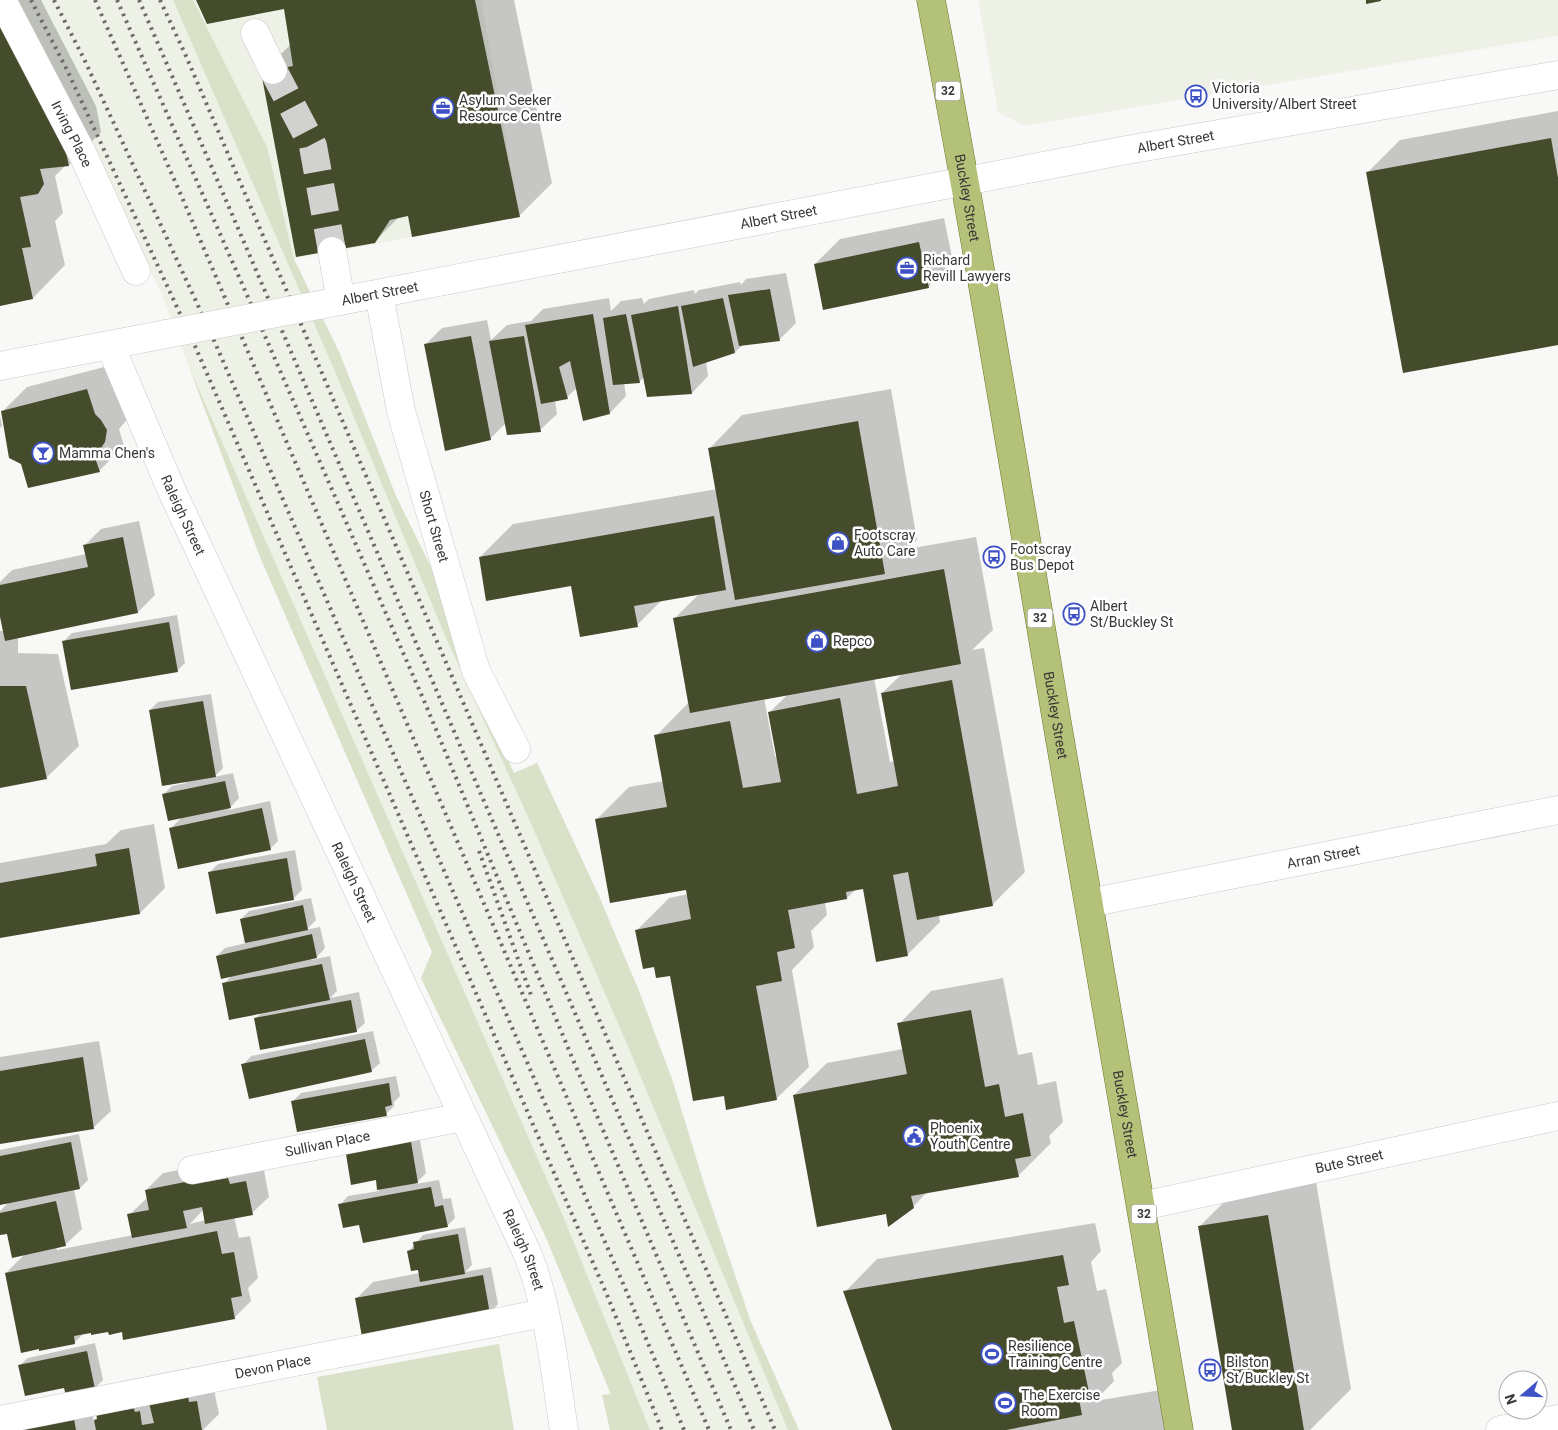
<svg xmlns="http://www.w3.org/2000/svg" width="1558" height="1430" font-family="Roboto,sans-serif">
<style>
.built{fill:#edf1e6}
.green{fill:#dae1c9}
.shadow{fill:#0003;fill-rule:evenodd}
.building{fill:#444c2c}
.lines{fill:none;stroke-linecap:round;stroke-linejoin:round}
.minor-tunnel{stroke:#d1d2d0;stroke-width:28;stroke-dasharray:28 14;stroke-linecap:butt}
.minor-casing{stroke:#c9cac7;stroke-width:29}
.major-casing{stroke:#687727;stroke-width:29}
.minor{stroke:#fff;stroke-width:28}
.major{stroke:#b4c279;stroke-width:28}
.rail{stroke:#6b6c6a;stroke-width:4;stroke-dasharray:2.5 5;stroke-linecap:butt}
.minor-bridge-casing{stroke:#c9cac7;stroke-width:29;stroke-linecap:butt}
.minor-bridge{stroke:#fff;stroke-width:28}
.labels{text-anchor:middle;stroke-width:5;stroke-linejoin:round;paint-order:stroke}
.shield{fill:#fff;stroke:#737372;stroke-width:1}
.shield-label{font-size:12px;font-weight:bold;fill:#373736}
.poi-label{font-size:14px;fill:#373736;stroke:#fff;text-anchor:start}
.street-label{font-size:14px;fill:#373736;stroke:#fff}
</style>
<rect width="100%" height="100%" fill="#f8f9f6"/>
<!-- built -->
<g class="built">
<path d="M15,0H481L520,217L294,259L340,354L396,496L466,668L514,773L537,763L599,896L639,991L672,1079L705,1187L751,1322L799,1430H625L544,1233L421,978L432,952L260,557L160,290Z"/>
<path d="M978,0H1558V36L1024,126L998,112Z"/>
</g>
<!-- green -->
<g class="green">
<path d="M173,0H193L267,147L294,259L340,354L396,496L443,591L466,668L514,773L537,763L599,896L639,991L672,1079L705,1187L751,1322L799,1430H788L627,1044L529,819L446,638L336,374Z"/>
<path d="M189,367L563,1216L650,1430H610L602,1395L611,1394L544,1233L421,978L432,952L260,557Z"/>
<path d="M499,1344L514,1430H327L317,1377Z"/>
</g>
<!-- shadow -->
<g class="shadow">
<path d="M0,0H41L96,106L101,132L69,165H66L55,176L63,213L55,221L65,265L33,298L0,305Z"/>
<path d="M197,0H514L552,183L519,216L409,215L400,216L374,242L263,72L291,44L285,7Z"/>
<path d="M1558,111V343L1368,172L1400,140Z"/>
<path d="M944,218L953,262L928,287L815,264L840,239Z"/>
<path d="M786,273L796,323L779,340L743,345L735,352L706,361L708,376L692,393L644,377L639,382L624,383L626,396L610,413L577,388L567,397L555,400L557,414L540,430L506,423L490,439L425,345L442,328L487,320L491,340L507,325L531,321L543,309L609,298L611,311L621,301L642,298L644,304L649,299L694,290L695,294L699,290L740,282L741,285L746,279Z"/>
<path d="M112,365L130,416L119,429L124,446L99,471L22,464L4,424L0,428V416L2,425L4,424L2,412L27,387Z"/>
<path d="M891,389L917,540L907,549L976,537L993,630L972,650L984,648L1025,872L992,905L939,915L940,922L907,955L864,888L856,889L847,898L825,902L827,915L811,931L814,947L792,970L809,1067L776,1099L725,1095L671,974L655,965L637,930L669,898L688,894L687,888L596,820L629,787L664,781L656,736L688,703L674,619L699,594L662,600L637,625L572,585L480,557L513,524L717,489L710,448L742,415ZM903,673L882,693L895,761L890,762L874,678ZM788,694L770,712L778,756L775,757L764,698Z"/>
<path d="M139,521L155,595L138,612L18,637V653L58,654L79,746L46,778L0,787V631H4L0,611V582L12,570L86,554L84,546L101,529Z"/>
<path d="M177,615L185,663L177,671L64,641L72,633Z"/>
<path d="M211,694L223,768L214,777L233,773L239,798L228,810L270,801L278,841L270,849L171,828L182,817L164,794L172,786L186,783L150,710L158,702Z"/>
<path d="M154,824L165,888L140,913L0,936V863L106,844L121,830Z"/>
<path d="M295,850L302,890L294,898L217,912L210,872L218,864Z"/>
<path d="M311,898L316,920L306,930L320,927L325,948L317,957L311,958V960L330,956L337,991L330,998L359,992L365,1023L356,1031L256,1018L262,1012L224,984L232,975L217,956L225,948L246,943L241,919L249,911Z"/>
<path d="M1003,978L1018,1055L1032,1052L1038,1085L1056,1081L1063,1122L1049,1136L1051,1143L1018,1176L928,1191L913,1207L887,1213L794,1095L827,1063L903,1049L899,1024L931,991Z"/>
<path d="M373,1031L380,1063L371,1071L243,1065L251,1056Z"/>
<path d="M99,1041L111,1111L94,1127L0,1143V1057Z"/>
<path d="M396,1076L400,1096L394,1102V1106L386,1114L293,1101L301,1093Z"/>
<path d="M418,1129L426,1173L415,1184L439,1180L443,1199L451,1198L455,1218L447,1226L360,1223L340,1205L348,1196L379,1191L377,1179Z"/>
<path d="M79,1134L88,1180L80,1188L74,1189L82,1229L65,1245L56,1247L57,1250L133,1235L129,1215L148,1197L146,1190L163,1173L222,1162L263,1165L269,1197L252,1213L234,1217L239,1238L250,1236L258,1278L248,1288L251,1301L234,1318L123,1331L91,1332L84,1333L74,1343L6,1273L25,1254L8,1232L0,1234V1211L9,1202L0,1203V1150ZM203,1210L206,1220L190,1224Z"/>
<path d="M1314,1170L1351,1389L1310,1430H1233L1199,1227L1245,1181Z"/>
<path d="M1095,1223L1101,1251L1091,1262L1097,1291L1106,1289L1122,1363L1112,1373L1114,1381L1095,1401L1173,1388L1179,1430H893L845,1292L877,1259Z"/>
<path d="M465,1227L472,1265L465,1272L491,1267L498,1304L490,1313L356,1299L373,1282L420,1273L408,1252L423,1235Z"/>
<path d="M95,1343L103,1380L95,1388L65,1386L19,1366L28,1358Z"/>
<path d="M213,1385L219,1414L203,1430H25L90,1403L94,1422L98,1418Z"/>
</g>
<!-- building -->
<g class="building">
<path d="M196,0H475L520,217L412,237L408,216L390,220L375,243L296,257L261,72L293,66L284,9L207,24Z"/>
<path d="M1366,0H1381V1L1366,4Z"/>
<path d="M0,16L63,139L69,166L40,169L44,184L38,194L20,197L31,247L22,248L33,299L0,306Z"/>
<path d="M1551,138L1558,178V345L1403,373L1366,172Z"/>
<path d="M919,242L929,288L823,310L814,264Z"/>
<path d="M770,289L780,341L739,346L728,295Z"/>
<path d="M723,298L735,353L693,367L681,306Z"/>
<path d="M678,306L692,394L647,397L631,315Z"/>
<path d="M593,314L610,414L583,421L570,361L559,367L568,399L541,404L525,325Z"/>
<path d="M626,314L640,383L613,385L603,318Z"/>
<path d="M471,336L491,440L445,451L424,344Z"/>
<path d="M524,336L541,432L507,435L489,341Z"/>
<path d="M87,389L95,414L101,420L107,430L105,442L101,448L93,452L100,472L28,488L21,464L9,458L1,411Z"/>
<path d="M858,421L885,574L735,600L708,448Z"/>
<path d="M714,516L726,590L634,606L638,627L580,637L571,586L486,601L479,557Z"/>
<path d="M123,537L138,613L5,641L0,617V585L88,567L83,545Z"/>
<path d="M944,569L961,664L690,713L673,618Z"/>
<path d="M169,622L178,672L71,690L62,641Z"/>
<path d="M952,680L993,906L917,920L908,872L893,875L908,956L876,962L863,889L846,892L847,899L788,910L795,948L777,952L782,981L756,986L777,1100L726,1110L724,1096L693,1101L670,976L656,978L654,967L643,969L635,930L691,919L686,890L610,903L595,819L667,807L654,735L730,721L743,788L781,782L768,712L840,698L857,794L898,786L881,693Z"/>
<path d="M0,686H26L47,779L0,788Z"/>
<path d="M203,701L216,777L162,786L149,710Z"/>
<path d="M225,781L231,808L168,821L162,794Z"/>
<path d="M262,808L271,850L178,869L169,828Z"/>
<path d="M129,848L140,914L0,938V883L97,866L95,854Z"/>
<path d="M287,858L294,900L216,914L208,872Z"/>
<path d="M303,905L308,930L245,943L240,919Z"/>
<path d="M312,934L317,958L221,979L216,956Z"/>
<path d="M322,964L330,1000L229,1020L222,983Z"/>
<path d="M351,1000L357,1032L260,1050L254,1018Z"/>
<path d="M971,1010L985,1087L999,1084L1005,1117L1023,1113L1031,1156L1015,1159L1019,1177L911,1196L914,1208L888,1227L886,1214L817,1227L793,1095L907,1074L897,1023Z"/>
<path d="M365,1039L372,1072L249,1099L241,1064Z"/>
<path d="M83,1057L94,1129L0,1144V1071Z"/>
<path d="M389,1083L392,1105L385,1107L387,1116L297,1132L291,1101Z"/>
<path d="M410,1136L418,1183L377,1190L376,1180L351,1185L345,1148Z"/>
<path d="M71,1142L80,1189L0,1205V1156Z"/>
<path d="M205,1178L206,1182L228,1178L230,1184L246,1181L253,1215L205,1224L202,1207L183,1211L187,1228L132,1238L127,1214L149,1210L145,1190Z"/>
<path d="M431,1187L435,1207L443,1205L448,1227L363,1243L359,1225L343,1228L338,1204Z"/>
<path d="M56,1201L66,1246L12,1258L7,1234L0,1235V1213Z"/>
<path d="M1268,1215L1304,1430H1232L1198,1226Z"/>
<path d="M217,1231L222,1254L234,1252L242,1296L231,1298L235,1319L123,1340L122,1332L109,1335L108,1332L91,1335V1333L74,1336L75,1344L39,1351V1349L21,1353L5,1273Z"/>
<path d="M458,1234L465,1274L420,1282L418,1270L411,1271L407,1251L414,1249L413,1242Z"/>
<path d="M1063,1255L1069,1285L1057,1287L1064,1323L1074,1321L1090,1397L1079,1399L1082,1415L1006,1430H892L843,1291Z"/>
<path d="M483,1275L490,1314L362,1337L355,1298Z"/>
<path d="M87,1351L95,1389L66,1396L64,1388L25,1396L18,1365Z"/>
<path d="M188,1396L189,1402L197,1401L202,1430H96L94,1420L97,1419L96,1413L133,1406L135,1412L140,1411L142,1425L154,1423L149,1403Z"/>
<path d="M74,1419L76,1430H21V1429Z"/>
</g>
<g class="lines">
<!-- minor-tunnel -->
<path class="minor-tunnel" d="M273,70L313,146L332,251"/>
<!-- minor casing -->
<g class="minor-casing">
<g id="minor">
<path id="s1" d="M2,0L83,155L136,271"/>
<path d="M255,33L273,70"/>
<path d="M332,251L341,301"/>
<path id="s2" d="M379,294L401,411L476,671L516,749"/>
<path id="s3" d="M319,305L1127,150L1558,75"/>
<path id="s4" d="M110,345L171,489L528,1255C549,1308 555,1373 564,1430"/>
<path d="M0,366L166,334"/>
<path id="s5" d="M1089,903L1558,810"/>
<path id="s6" d="M192,1170L463,1117"/>
<path id="s7" d="M1142,1206L1558,1116"/>
<path id="s8" d="M0,1420L544,1313"/>
<path d="M1500,1430L1558,1419"/>
</g>
</g>
<!-- major casing -->
<g class="major-casing">
<g id="major">
<path id="s9" d="M931,0C978,246 1018,493 1060,740C1100,970 1141,1200 1179,1430"/>
</g>
</g>
<!-- minor -->
<use href="#minor" class="minor"/>
<!-- major -->
<use href="#major" class="major"/>
<!-- rail -->
<g class="rail">
<path d="M31,0L67,70L195,346L607,1295L662,1430"/>
<path d="M54,0L85,61L213,338L625,1288L684,1430"/>
<path d="M95,0L181,195L709,1430"/>
<path d="M117,0L258,320L425,703L571,1055L731,1430"/>
<path d="M139,0L219,184L754,1430"/>
<path d="M160,0L186,56L775,1430"/>
<path d="M479,851L531,995"/>
</g>
<!-- minor-bridge casing -->
<g class="minor-bridge-casing">
<path id="minor-bridge" d="M166,334L319,305"/>
</g>
<!-- minor-bridge -->
<use href="#minor-bridge" class="minor-bridge"/>
</g>
<!-- icons -->
<defs>
<g id="bus-ring" transform="scale(1.125)"><circle r="9.5" fill="#fff" stroke="#3e52c5" stroke-width="1.5"/><path d="M-5-6H5V4H4V6H2V4H-2V6H-4V4H-5ZM-3.5-4V0h7V-4ZM-3.5 1.2v1.5H-2V1.2ZM2 1.2v1.5H3.5V1.2Z" fill="#3e52c5"/></g>
<g id="office-ring" transform="scale(1.125)"><circle r="9.5" fill="#fff" stroke="#3e52c5" stroke-width="1.5"/><path d="M-6-3h4V-5.5h4V-3h4V5H-6ZM-1-4.5V-3h2v-1.5ZM-6 0V1H6V0Z" fill="#3e52c5"/></g>
<g id="bar-ring" transform="scale(1.125)"><circle r="9.5" fill="#fff" stroke="#3e52c5" stroke-width="1.5"/><path d="M-6-5H6L.8 .8V4.5H3.5V6h-7V4.5H-.8V.8Z" fill="#3e52c5"/></g>
<g id="shop-ring" transform="scale(1.125)"><circle r="9.5" fill="#fff" stroke="#3e52c5" stroke-width="1.5"/><path d="M-5-2.5h2.3a2.7 3.5 0 0 1 5.4 0H5L5.5 6h-11ZM-1.5-2.5h3a1.5 2.3 0 0 0-3 0Z" fill="#3e52c5"/></g>
<g id="civic-ring" transform="scale(1.125)"><circle r="9.5" fill="#fff" stroke="#3e52c5" stroke-width="1.5"/><path d="M-.6-6.5H3V-4.5H.6V-3L4-1V1h2V6H-6V1h2V-1L-.6-3ZM-1.2 2.5V6h2.4V2.5Z" fill="#3e52c5"/></g>
<g id="stadium-ring" transform="scale(1.125)"><circle r="9.5" fill="#fff" stroke="#3e52c5" stroke-width="1.5"/><path d="M0-5a6.5 5 0 1 0 0 10a6.5 5 0 1 0 0-10ZM-3.5-1.8h7v3.6h-7Z" fill="#3e52c5"/></g>
</defs>
<g fill-rule="evenodd">
<use href="#bus-ring" x="1196" y="96"/>
<use href="#office-ring" x="443" y="108"/>
<use href="#office-ring" x="907" y="268"/>
<use href="#bar-ring" x="43" y="453"/>
<use href="#shop-ring" x="838" y="543"/>
<use href="#bus-ring" x="994" y="557"/>
<use href="#bus-ring" x="1074" y="614"/>
<use href="#shop-ring" x="817" y="641"/>
<use href="#civic-ring" x="914" y="1136"/>
<use href="#stadium-ring" x="992" y="1354"/>
<use href="#bus-ring" x="1210" y="1370"/>
<use href="#stadium-ring" x="1005" y="1403"/>
</g>
<g class="labels">
<!-- shield labels -->
<g class="shield">
<rect x="935.5" y="81.5" width="25" height="19" rx="4"/>
<rect x="1027.5" y="608.5" width="25" height="19" rx="4"/>
<rect x="1131.5" y="1204.5" width="25" height="19" rx="4"/>
</g>
<g class="shield-label">
<text x="948" y="95">32</text>
<text x="1040" y="622">32</text>
<text x="1144" y="1218">32</text>
</g>
<!-- poi labels -->
<g class="poi-label">
<text x="1212" y="93">Victoria<tspan x="1212" dy="16">University/Albert Street</tspan></text>
<text x="459" y="105">Asylum Seeker<tspan x="459" dy="16">Resource Centre</tspan></text>
<text x="923" y="265">Richard<tspan x="923" dy="16">Revill Lawyers</tspan></text>
<text x="59" y="458">Mamma Chen's</text>
<text x="854" y="540">Footscray<tspan x="854" dy="16">Auto Care</tspan></text>
<text x="1010" y="554">Footscray<tspan x="1010" dy="16">Bus Depot</tspan></text>
<text x="1090" y="611">Albert<tspan x="1090" dy="16">St/Buckley St</tspan></text>
<text x="833" y="646">Repco</text>
<text x="930" y="1133">Phoenix<tspan x="930" dy="16">Youth Centre</tspan></text>
<text x="1008" y="1351">Resilience<tspan x="1008" dy="16">Training Centre</tspan></text>
<text x="1226" y="1367">Bilston<tspan x="1226" dy="16">St/Buckley St</tspan></text>
<text x="1021" y="1400">The Exercise<tspan x="1021" dy="16">Room</tspan></text>
</g>
<!-- street labels -->
<g class="street-label">
<text dy="5" stroke="none"><textPath href="#s1" startOffset="151">Irving Place</textPath></text>
<text dy="5" stroke="none"><textPath href="#s3" startOffset="872">Albert Street</textPath></text>
<text dy="5" stroke="none"><textPath href="#s9" startOffset="201">Buckley Street</textPath></text>
<text dy="5" stroke="none"><textPath href="#s3" startOffset="468">Albert Street</textPath></text>
<text dy="5" stroke="none"><textPath href="#s3" startOffset="62">Albert Street</textPath></text>
<text dy="5" stroke="none"><textPath href="#s4" startOffset="185">Raleigh Street</textPath></text>
<text dy="5" stroke="none"><textPath href="#s2" startOffset="239">Short Street</textPath></text>
<text dy="5" stroke="none"><textPath href="#s9" startOffset="726">Buckley Street</textPath></text>
<text dy="5" stroke="none"><textPath href="#s5" startOffset="239">Arran Street</textPath></text>
<text dy="5" stroke="none"><textPath href="#s4" startOffset="590">Raleigh Street</textPath></text>
<text dy="5" stroke="none"><textPath href="#s9" startOffset="1131">Buckley Street</textPath></text>
<text dy="5" stroke="none"><textPath href="#s6" startOffset="138">Sullivan Place</textPath></text>
<text dy="5" stroke="none"><textPath href="#s7" startOffset="212">Bute Street</textPath></text>
<text dy="5" stroke="none"><textPath href="#s4" startOffset="995">Raleigh Street</textPath></text>
<text dy="5" stroke="none"><textPath href="#s8" startOffset="278">Devon Place</textPath></text>
</g>
</g>
<!-- north arrow -->
<g transform="translate(1523 1395) rotate(251)"><circle r="24" fill="#ffffff" stroke="#afafaf"/>
<path d="M0-4L9 19L0 12L-9 19Z" fill="#3e52c5"/>
<text y="-8" font-size="14" font-weight="bold" text-anchor="middle" fill="#373736">N</text>
</g>
</svg>
